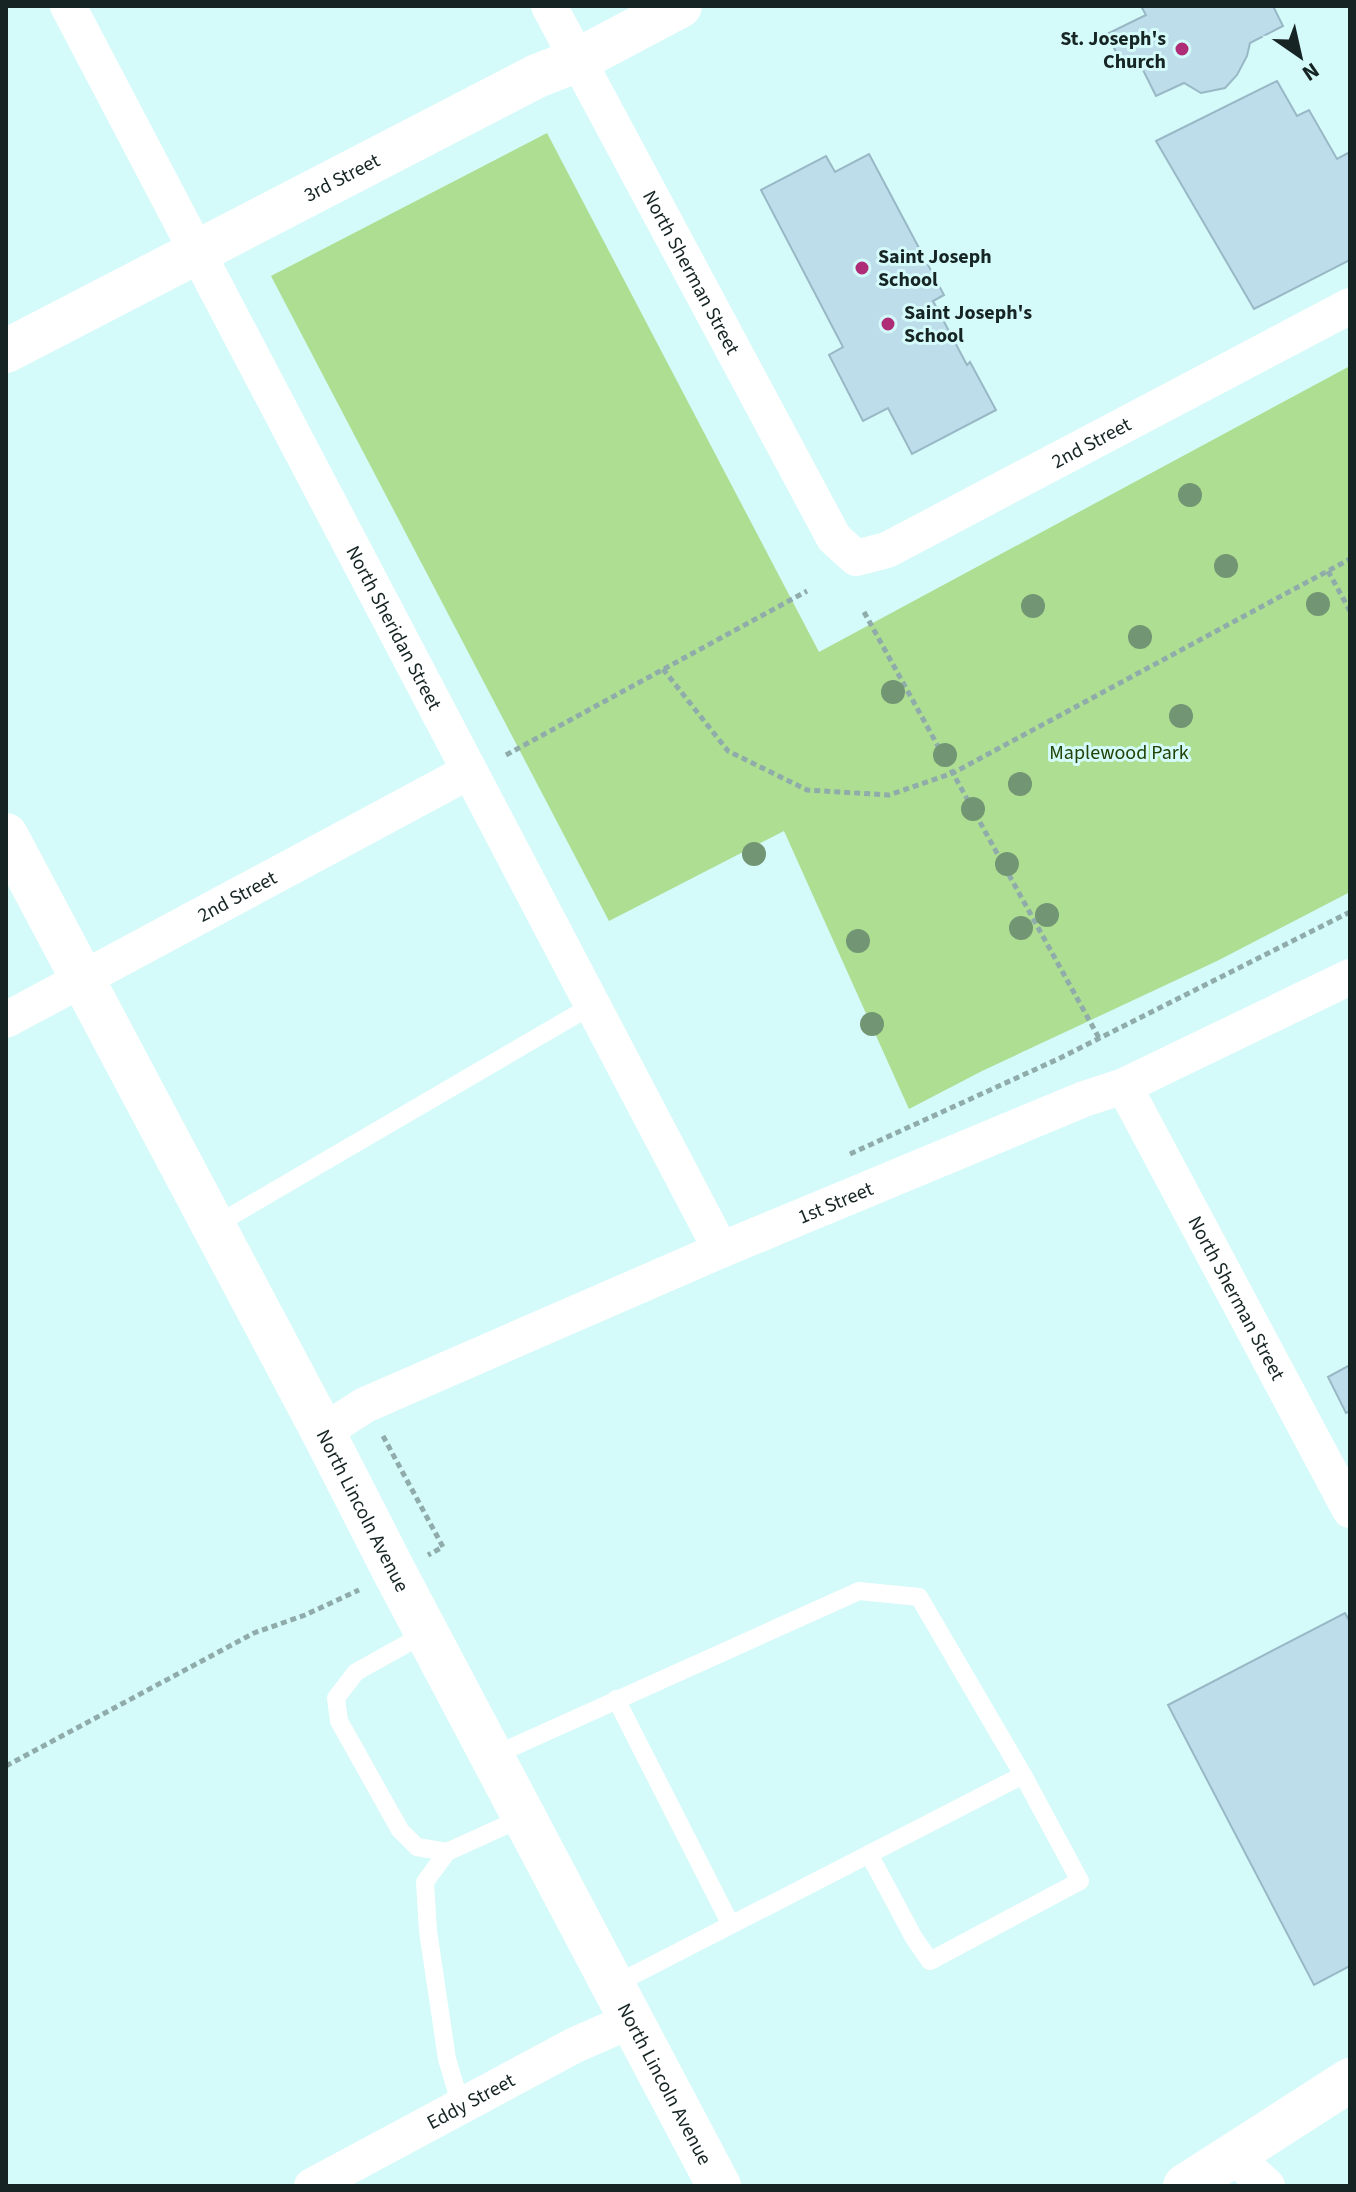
<svg xmlns="http://www.w3.org/2000/svg" width="1356" height="2192" font-family="'Source Sans 3',sans-serif">
<style>
.green{fill:#aede92}
.building{fill:#beddeb;stroke:#99b8c6;stroke-width:2}
.lines{fill:none;stroke-linecap:round;stroke-linejoin:round}
.path{stroke:#8facab;stroke-width:5;stroke-dasharray:6 4;stroke-linecap:butt}
.lane{stroke:#fff;stroke-width:18}
.street{stroke:#fff;stroke-width:36}
.secondary{stroke:#fff;stroke-width:44}
.tree{fill:#729574}
.poi-dot{fill:#af2c76;stroke:#d4faf9;stroke-width:3}
.labels{text-anchor:middle;stroke-width:6;stroke-linejoin:round;paint-order:stroke}
.poi-label{font-size:20px;font-weight:bold;fill:#162424;stroke:#d4faf9;text-anchor:start}
.street-label{font-size:20px;fill:#162424;stroke:#d4faf9}
.park-label{font-size:20px;fill:#224207;stroke:#d4faf9}
</style>
<rect width="100%" height="100%" fill="#d4faf9"/>
<!-- green -->
<path class="green" d="M547,133L819,652L1350,366V892L1217,961L982,1071L909,1109L784,831L609,921L271,276Z"/>
<!-- building -->
<g class="building">
<path d="M1141,6H1273L1283,26L1250,43L1247,56L1237,75L1225,88L1201,93L1184,83L1156,96L1138,60L1124,68L1107,34L1146,15Z"/>
<path d="M1277,81L1297,116L1309,110L1337,159L1350,152V260L1254,309L1156,141Z"/>
<path d="M869,154L944,295L933,301L967,365L970,362L996,410L912,454L888,408L863,421L829,355L843,347L761,190L826,156L835,172Z"/>
<path d="M1350,1365V1411L1346,1413L1328,1377Z"/>
<path d="M1345,1613L1350,1622V1966L1314,1985L1168,1705Z"/>
</g>
<g class="lines">
<!-- path -->
<g class="path">
<path d="M1328,571L1350,611"/>
<path d="M864,612L1099,1038"/>
<path d="M663,669L728,751L807,790L889,795L953,773L1350,559"/>
<path d="M506,755L807,591"/>
<path d="M850,1154L1058,1059L1350,912"/>
<path d="M383,1436L443,1547L428,1555"/>
<path d="M6,1766L254,1633L305,1615L359,1590"/>
</g>
<!-- lane -->
<g class="lane">
<path d="M214,1226L591,1006"/>
<path d="M428,1632L356,1672L336,1698L339,1721L400,1830L417,1847L447,1852"/>
<path d="M616,1699L731,1925"/>
<path d="M493,1756L859,1591L919,1597L1023,1775L614,1985"/>
<path d="M869,1854L914,1938L930,1961L1080,1881L1023,1775"/>
<path d="M461,2106L447,2059L428,1931L425,1882L447,1852L524,1817"/>
</g>
<!-- street -->
<g class="street">
<path id="s1" d="M68,6L721,1250"/>
<path id="s2" d="M549,6L834,538L856,558L887,550L1350,306"/>
<path id="s3" d="M6,1020L468,772"/>
<path id="s4" d="M1124,1086L1350,1510"/>
<path id="s5" d="M323,1432L365,1405L721,1250L1084,1099L1124,1086L1350,977"/>
<path d="M1233,2155L1267,2186"/>
<path id="s6" d="M312,2186L575,2045L632,2020"/>
</g>
<!-- secondary -->
<g class="secondary">
<path id="s7" d="M6,351L537,76L578,60L680,6"/>
<path id="s8" d="M6,835L323,1432L395,1573L719,2186"/>
<path d="M1185,2186L1350,2080"/>
</g>
</g>
<!-- trees -->
<g class="tree">
<circle cx="1190" cy="495" r="12"/>
<circle cx="1226" cy="566" r="12"/>
<circle cx="1318" cy="604" r="12"/>
<circle cx="1033" cy="606" r="12"/>
<circle cx="1140" cy="637" r="12"/>
<circle cx="893" cy="692" r="12"/>
<circle cx="1181" cy="716" r="12"/>
<circle cx="945" cy="755" r="12"/>
<circle cx="1020" cy="784" r="12"/>
<circle cx="973" cy="809" r="12"/>
<circle cx="754" cy="854" r="12"/>
<circle cx="1007" cy="864" r="12"/>
<circle cx="1047" cy="915" r="12"/>
<circle cx="1021" cy="928" r="12"/>
<circle cx="858" cy="941" r="12"/>
<circle cx="872" cy="1024" r="12"/>
</g>
<!-- markers -->
<g class="poi-dot">
<circle cx="1182" cy="49" r="8"/>
<circle cx="862" cy="268" r="8"/>
<circle cx="888" cy="324" r="8"/>
</g>
<g class="labels">
<!-- poi labels -->
<g class="poi-label">
<text x="1166" y="45" text-anchor="end">St. Joseph's<tspan x="1166" dy="23">Church</tspan></text>
<text x="878" y="263">Saint Joseph<tspan x="878" dy="23">School</tspan></text>
<text x="904" y="319">Saint Joseph's<tspan x="904" dy="23">School</tspan></text>
</g>
<!-- street labels -->
<g class="street-label">
<text dy="7" stroke="none"><textPath href="#s7" startOffset="378">3rd Street</textPath></text>
<text dy="7" stroke="none"><textPath href="#s2" startOffset="302">North Sherman Street</textPath></text>
<text dy="7" stroke="none"><textPath href="#s2" startOffset="896">2nd Street</textPath></text>
<text dy="7" stroke="none"><textPath href="#s1" startOffset="702">North Sheridan Street</textPath></text>
<text dy="7" stroke="none"><textPath href="#s3" startOffset="262">2nd Street</textPath></text>
<text dy="7" stroke="none"><textPath href="#s5" startOffset="562">1st Street</textPath></text>
<text dy="7" stroke="none"><textPath href="#s4" startOffset="240">North Sherman Street</textPath></text>
<text dy="7" stroke="none"><textPath href="#s8" startOffset="764">North Lincoln Avenue</textPath></text>
<text dy="7" stroke="none"><textPath href="#s8" startOffset="1412">North Lincoln Avenue</textPath></text>
<text dy="7" stroke="none"><textPath href="#s6" startOffset="180">Eddy Street</textPath></text>
</g>
<!-- park labels -->
<g class="park-label">
<text x="1119" y="759">Maplewood Park</text>
</g>
</g>
<!-- border -->
<rect width="1356" height="2192" fill="none" stroke="#162424" stroke-width="16"/>
<!-- north arrow -->
<g transform="translate(1300 56) rotate(146)" stroke="#d4faf9" stroke-width="6" paint-order="stroke">
<path d="M0-6L14 30L0 20L-14 30Z" fill="#162424"/>
<text y="-12" font-size="22" font-weight="bold" text-anchor="middle" fill="#162424">N</text>
</g>
</svg>
